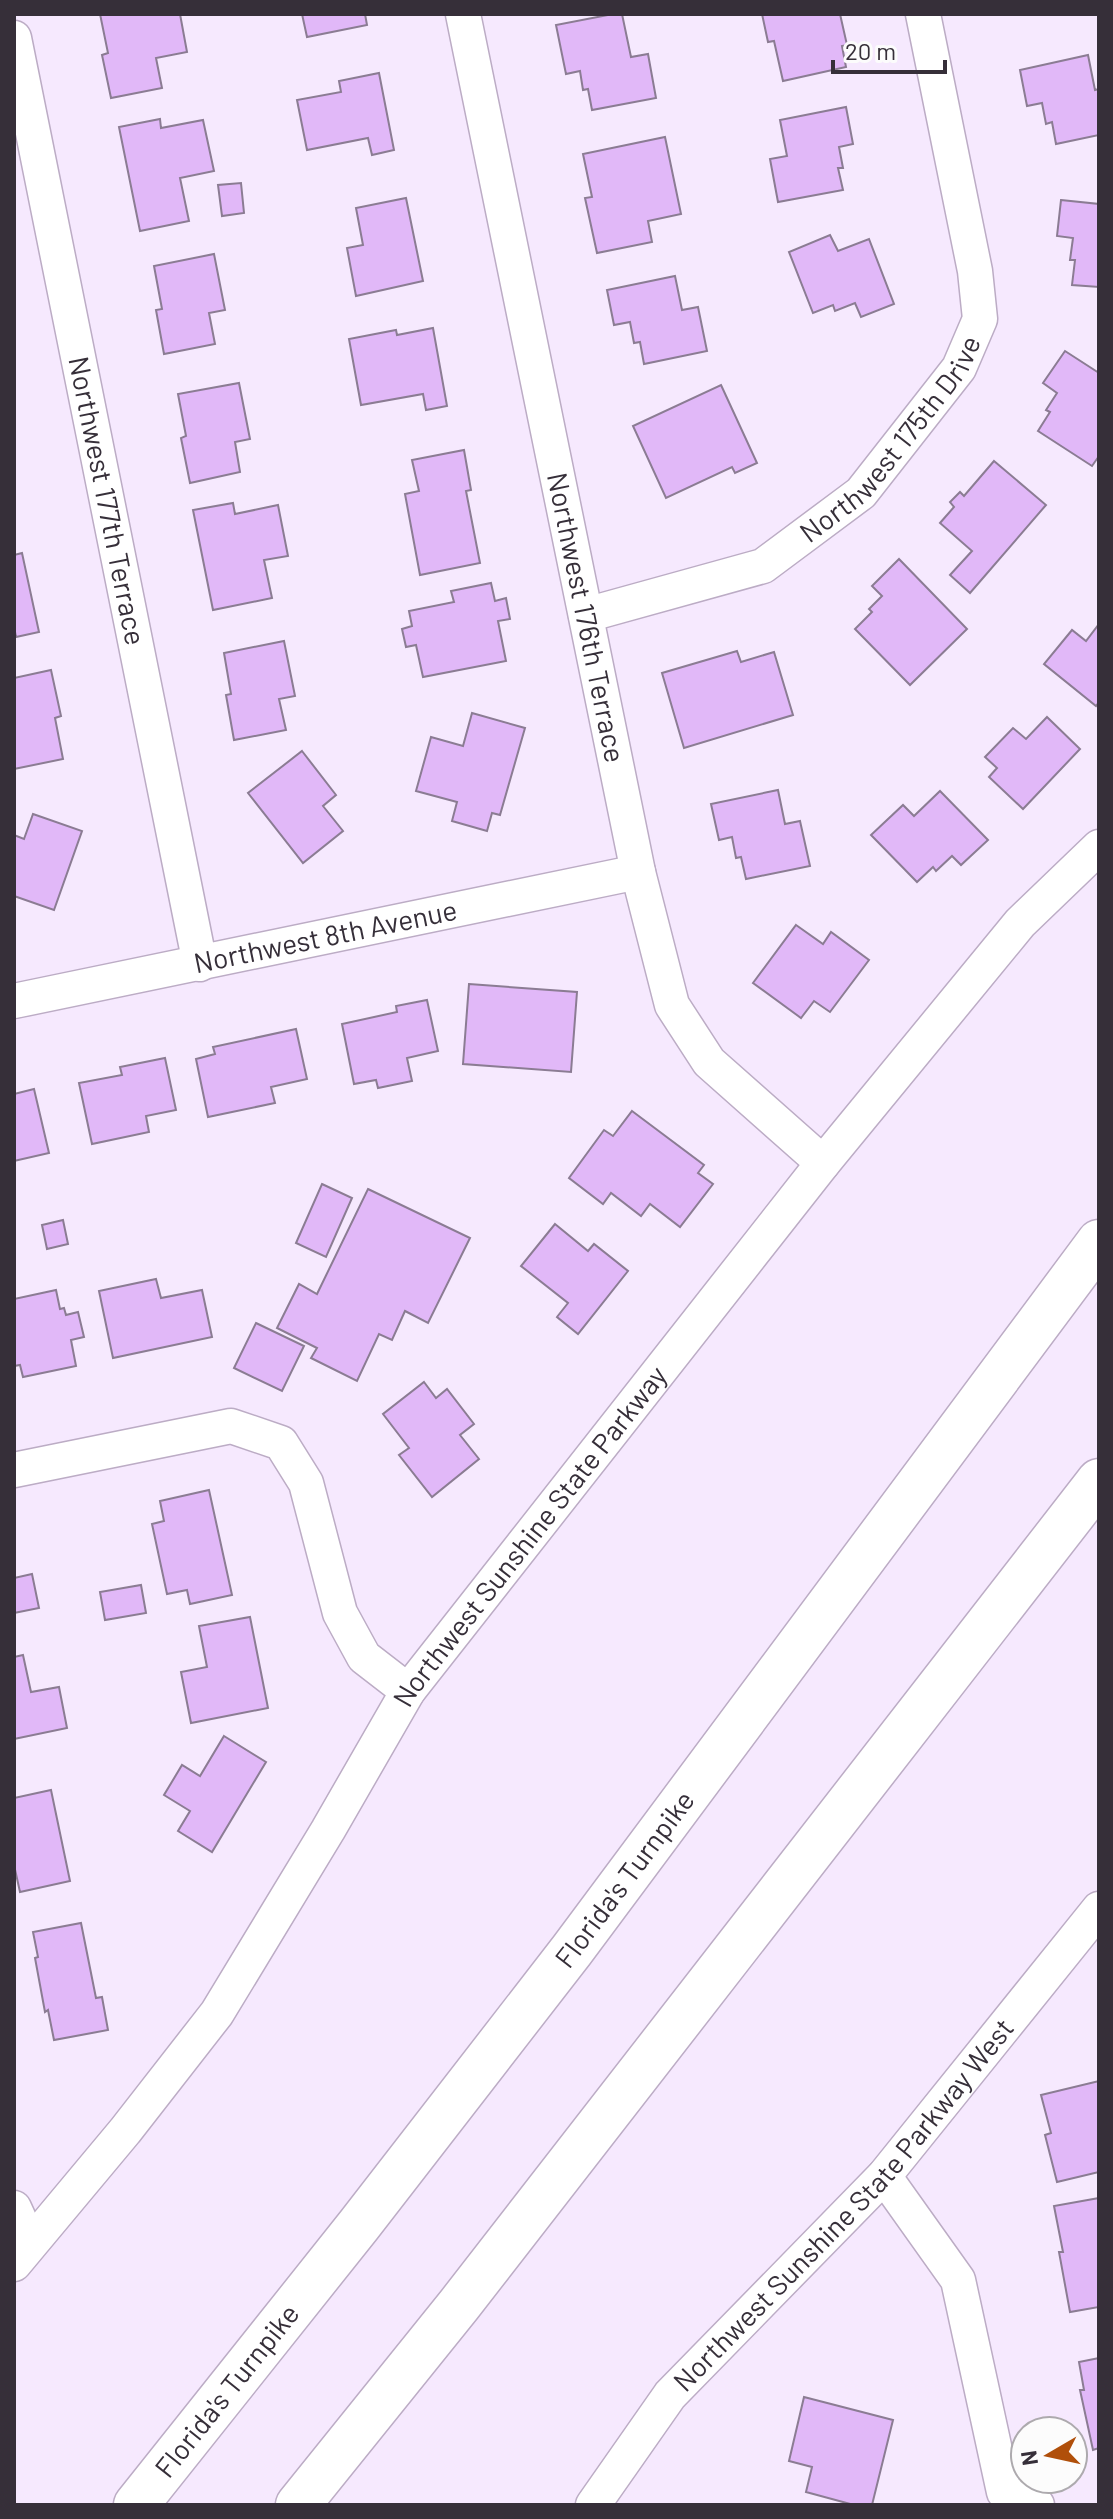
<svg xmlns="http://www.w3.org/2000/svg" width="1113" height="2519" font-family="Barlow,sans-serif">
<style>
.building{fill:#e1b8f8;stroke:#8b7c93;stroke-width:2}
.lines{fill:none;stroke-linecap:round;stroke-linejoin:round}
.street-casing{stroke:#bcacc5;stroke-width:37}
.highway-casing{stroke:#bcacc5;stroke-width:47}
.street{stroke:#fff;stroke-width:34}
.highway{stroke:#fff;stroke-width:44}
.labels{text-anchor:middle;stroke-width:8;stroke-linejoin:round;paint-order:stroke}
.street-label{font-size:28px;fill:#362f39;stroke:#fcfcfc}
</style>
<rect width="100%" height="100%" fill="#f6e9fe"/>
<!-- building -->
<g class="building">
<path d="M100,14H180L187,52L156,58L162,88L111,98L102,55L108,53Z"/>
<path d="M302,14H365L367,25L307,37Z"/>
<path d="M613,14H622L631,57L648,54L656,98L592,110L588,89L583,90L580,71L566,74L556,25Z"/>
<path d="M762,14H840L847,45L842,46L846,67L783,81L774,41L768,42Z"/>
<path d="M1088,55L1095,90L1099,89V135L1056,144L1052,122L1046,124L1042,103L1027,106L1020,70Z"/>
<path d="M379,73L394,150L372,155L368,138L307,150L297,100L341,92L339,81Z"/>
<path d="M846,107L853,144L839,147L843,168H838L843,190L778,202L770,159L787,156L780,120Z"/>
<path d="M160,119L161,128L203,120L214,171L180,178L189,221L140,231L119,127Z"/>
<path d="M665,137L681,214L648,221L652,242L597,253L585,198L592,197L583,154Z"/>
<path d="M241,183L244,213L222,216L218,185Z"/>
<path d="M406,198L423,281L356,296L347,248L363,245L356,208Z"/>
<path d="M1061,200L1099,204V287L1072,285L1075,260H1070L1073,238L1057,236Z"/>
<path d="M830,235L838,251L869,239L894,304L861,317L855,303L835,311L833,305L813,313L789,252Z"/>
<path d="M214,254L225,310L209,313L215,344L164,354L156,310L162,309L154,266Z"/>
<path d="M675,276L682,310L698,307L707,351L644,364L640,342L634,343L630,322L614,325L607,290Z"/>
<path d="M433,328L447,406L426,410L423,394L361,405L349,339L396,330L397,335Z"/>
<path d="M1065,351L1099,373V456L1092,466L1038,431L1050,412L1046,410L1057,393L1043,383Z"/>
<path d="M239,383L250,439L235,442L240,472L190,483L181,438L186,436L178,394Z"/>
<path d="M721,385L757,463L735,473L732,467L666,498L633,426Z"/>
<path d="M464,450L471,490L466,491L480,563L420,575L405,494L419,491L412,460Z"/>
<path d="M994,461L1046,505L970,593L950,575L972,551L940,523L954,507L950,502L960,492L964,496Z"/>
<path d="M233,503L235,514L278,505L288,556L264,560L272,598L213,610L193,510Z"/>
<path d="M22,553L39,632L16,637L14,627V555Z"/>
<path d="M899,559L967,629L910,685L855,629L872,612L869,609L882,596L872,586Z"/>
<path d="M491,583L495,601L506,598L510,619L498,621L506,661L423,677L416,645L406,647L402,629L412,626L409,611L454,602L451,591Z"/>
<path d="M1099,624V702L1096,706L1044,664L1072,630L1086,641Z"/>
<path d="M284,641L295,696L279,699L286,730L234,740L226,695L231,694L224,653Z"/>
<path d="M737,651L741,662L774,652L793,715L684,748L662,673Z"/>
<path d="M51,670L61,716L55,718L63,759L14,769V678Z"/>
<path d="M472,713L525,728L500,815L492,813L487,831L452,821L457,802L416,791L431,737L463,746Z"/>
<path d="M1047,717L1080,749L1023,809L989,777L997,768L985,757L1013,728L1026,739Z"/>
<path d="M302,751L336,795L323,806L343,831L303,863L248,793Z"/>
<path d="M778,790L785,824L800,821L810,866L746,879L741,857L736,858L732,837L719,840L711,804Z"/>
<path d="M940,791L988,840L961,865L952,856L936,871L933,867L917,882L871,835L903,805L914,816Z"/>
<path d="M33,814L82,831L54,910L14,896V835L24,839Z"/>
<path d="M796,925L823,944L831,932L869,960L830,1012L814,1001L801,1018L753,983Z"/>
<path d="M469,984L577,992L571,1072L463,1064Z"/>
<path d="M427,1000L438,1051L407,1058L412,1081L378,1088L376,1080L354,1084L342,1024L397,1012L396,1006Z"/>
<path d="M296,1029L307,1079L271,1087L275,1103L208,1117L196,1059L215,1054L213,1047Z"/>
<path d="M165,1058L176,1110L146,1116L149,1132L92,1144L79,1083L122,1075L120,1067Z"/>
<path d="M34,1089L49,1153L14,1161V1094Z"/>
<path d="M632,1111L704,1165L698,1173L713,1184L680,1227L650,1204L641,1216L611,1193L603,1204L569,1178L604,1130L613,1136Z"/>
<path d="M322,1184L352,1198L326,1257L296,1243Z"/>
<path d="M368,1189L470,1238L428,1323L405,1311L392,1340L379,1334L357,1381L311,1358L317,1348L277,1328L299,1284L317,1294Z"/>
<path d="M63,1220L68,1244L47,1249L42,1225Z"/>
<path d="M555,1224L588,1251L594,1244L628,1271L578,1334L557,1317L568,1303L521,1266Z"/>
<path d="M156,1279L161,1298L202,1290L212,1337L113,1358L99,1291Z"/>
<path d="M56,1290L60,1309L64,1308L66,1315L78,1312L84,1337L71,1340L76,1366L23,1377L20,1365L14,1366V1299Z"/>
<path d="M256,1323L304,1346L282,1391L234,1368Z"/>
<path d="M424,1382L436,1398L447,1389L474,1424L460,1435L479,1459L432,1497L399,1455L409,1448L383,1414Z"/>
<path d="M209,1490L232,1595L190,1604L187,1590L167,1594L152,1524L164,1521L160,1501Z"/>
<path d="M32,1574L39,1608L14,1613V1578Z"/>
<path d="M141,1585L146,1613L105,1620L100,1592Z"/>
<path d="M250,1617L268,1708L191,1723L181,1672L207,1667L199,1626Z"/>
<path d="M23,1655L31,1692L59,1687L67,1728L14,1739V1657Z"/>
<path d="M224,1736L266,1762L212,1852L178,1831L190,1811L164,1795L182,1765L200,1776Z"/>
<path d="M51,1790L70,1881L20,1892L14,1865V1798Z"/>
<path d="M81,1923L96,1998L102,1997L108,2030L54,2040L48,2010L45,2012L35,1958L38,1957L33,1932Z"/>
<path d="M1099,2081V2172L1057,2182L1045,2135L1051,2133L1041,2095Z"/>
<path d="M1099,2198V2307L1070,2312L1059,2252H1063L1054,2206Z"/>
<path d="M1099,2358V2448L1093,2450L1080,2390H1084L1079,2362Z"/>
<path d="M804,2397L893,2420L872,2505H854L806,2492L812,2467L789,2461Z"/>
</g>
<g class="lines">
<!-- street casing -->
<g class="street-casing">
<g id="street">
<path id="s1" d="M463,14L638,872L672,1005L709,1062L823,1163"/>
<path id="s2" d="M14,38L200,964"/>
<path id="s3" d="M586,615L763,566L861,493L959,368L980,319L975,271L923,14"/>
<path id="s4" d="M14,1001L638,872"/>
<path d="M14,1470L231,1426L281,1443L306,1483L340,1613L364,1657L408,1691"/>
<path d="M884,2176L958,2280L1004,2492L1037,2505"/>
<path d="M14,2208L30,2243"/>
<path id="s5" d="M14,2264L125,2131L217,2013L328,1830L408,1691L823,1163L1020,923L1099,847"/>
<path id="s6" d="M593,2505L670,2395L884,2176L1099,1909"/>
</g>
</g>
<!-- highway casing -->
<g class="highway-casing">
<g id="highway">
<path id="s7" d="M136,2505L359,2225L572,1950L1099,1242"/>
<path d="M298,2505L459,2305L1099,1481"/>
</g>
</g>
<!-- street -->
<use href="#street" class="street"/>
<!-- highway -->
<use href="#highway" class="highway"/>
</g>
<g class="labels">
<!-- street labels -->
<g class="street-label">
<text dy="10" stroke="none"><textPath href="#s3" startOffset="366">Northwest 175th Drive</textPath></text>
<text dy="10" stroke="none"><textPath href="#s2" startOffset="472">Northwest 177th Terrace</textPath></text>
<text dy="10" stroke="none"><textPath href="#s1" startOffset="616">Northwest 176th Terrace</textPath></text>
<text dy="10" stroke="none"><textPath href="#s4" startOffset="318">Northwest 8th Avenue</textPath></text>
<text dy="10" stroke="none"><textPath href="#s5" startOffset="894">Northwest Sunshine State Parkway</textPath></text>
<text dy="10" stroke="none"><textPath href="#s7" startOffset="794">Florida's Turnpike</textPath></text>
<text dy="10" stroke="none"><textPath href="#s6" startOffset="392">Northwest Sunshine State Parkway West</textPath></text>
<text dy="10" stroke="none"><textPath href="#s7" startOffset="146">Florida's Turnpike</textPath></text>
</g>
</g>
<!-- border -->
<rect width="1113" height="2519" fill="none" stroke="#362f39" stroke-width="32"/>
<!-- north arrow -->
<g transform="translate(1049 2455) rotate(261)"><circle r="38" fill="#fcfcfc" stroke="#adaaae" stroke-width="2"/>
<path d="M0-6L14 30L0 20L-14 30Z" fill="#b04f0a"/>
<text y="-12" font-size="22" font-weight="bold" text-anchor="middle" fill="#362f39">N</text>
</g>
<!-- scale -->
<path d="M833 60v12h112v-12" fill="none" stroke="#362f39" stroke-width="4"/>
<text x="845" y="60" font-size="24" fill="#362f39" stroke="#fcfcfc" stroke-width="6" paint-order="stroke">20 m</text>
</svg>
